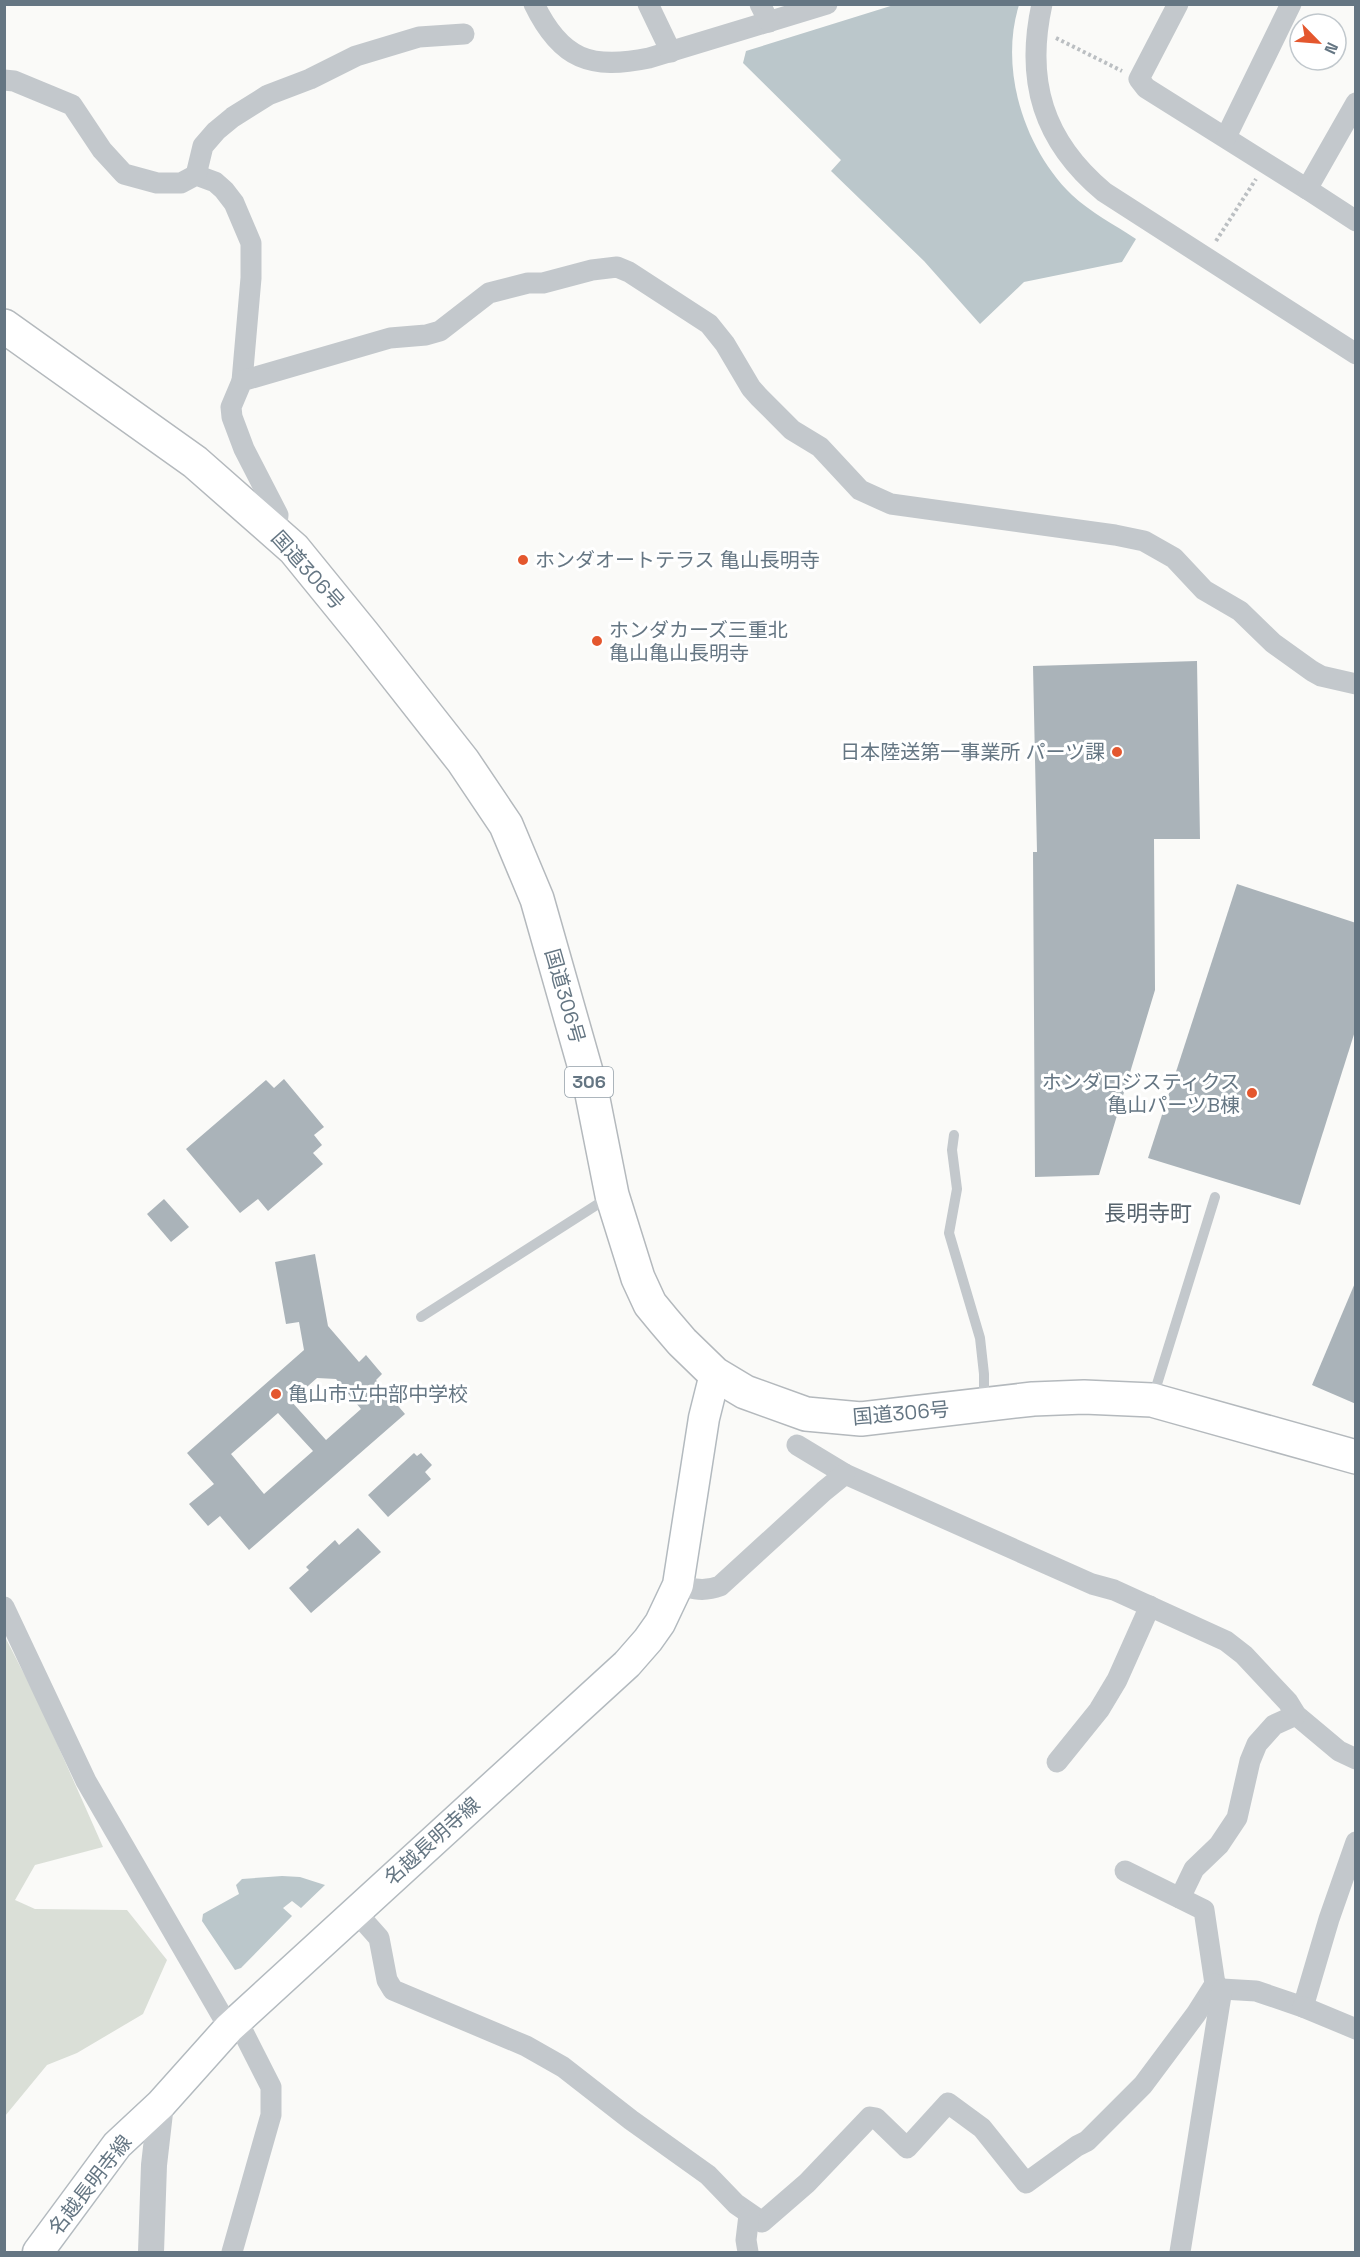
<svg xmlns="http://www.w3.org/2000/svg" width="1360" height="2257" font-family="'Space Grotesk','Noto Sans JP',sans-serif">
<style>
.green{fill:#dadfd7}
.water{fill:#bbc7cb}
.building{fill:#aab3b9;fill-rule:evenodd}
.lines{fill:none;stroke-linecap:round;stroke-linejoin:round}
.secondary-casing{stroke:#b3babf;stroke-width:33}
.trunk-casing{stroke:#b4b9bd;stroke-width:36}
.path{stroke:#bbbfc2;stroke-width:4;stroke-dasharray:3 3;stroke-linecap:butt}
.service{stroke:#c3c8cc;stroke-width:10}
.minor{stroke:#c3c8cc;stroke-width:21}
.tertiary{stroke:#c3c8cc;stroke-width:26}
.secondary{stroke:#fff;stroke-width:30}
.trunk{stroke:#fff;stroke-width:33}
.poi-dot{fill:#e4572e;stroke:#fff;stroke-width:2}
.labels{text-anchor:middle;stroke-width:6;stroke-linejoin:round;paint-order:stroke}
.shield{fill:#fff;stroke:#939fa8;stroke-width:1.5}
.shield-label{font-size:18px;font-weight:bold;fill:#657683}
.poi-label{font-size:20px;fill:#657683;stroke:#fff;text-anchor:start}
.street-label{font-size:20px;fill:#657683;stroke:#fff}
.quarter-label{font-size:22px;fill:#57646e;stroke:#fff}
</style>
<rect width="100%" height="100%" fill="#fafaf8"/>
<!-- green -->
<path class="green" d="M4,1635L39,1703L103,1847L35,1865L15,1900L35,1909L127,1910L167,1960L143,2014L77,2053L47,2065L5,2116Z"/>
<!-- water -->
<g class="water">
<path d="M897,4L1019,5C999,69 1024,148 1072,195C1090,212 1115,225 1136,239L1122,262L1024,282L980,324L924,261L831,171L841,160L743,63L746,51Z"/>
<path d="M282,1876L300,1877L325,1885L301,1908L292,1901L283,1908L292,1916L241,1968L235,1970L202,1921L203,1914L239,1894L236,1885L242,1879Z"/>
</g>
<!-- building -->
<g class="building">
<path d="M1197,661L1200,839H1154L1155,990L1099,1175L1035,1177L1033,852H1037L1033,666Z"/>
<path d="M1237,884L1356,923V1028L1300,1205L1148,1158Z"/>
<path d="M284,1079L324,1127L314,1135L322,1145L313,1153L323,1164L268,1211L258,1199L240,1213L186,1149L266,1080L274,1088Z"/>
<path d="M164,1199L189,1227L171,1242L147,1214Z"/>
<path d="M315,1254L328,1326L359,1362L366,1355L382,1374L376,1380L405,1414L249,1550L220,1516L208,1526L189,1504L214,1484L187,1453L304,1350L299,1322L286,1324L275,1262ZM317,1378L336,1379L361,1409L326,1440L291,1401ZM278,1413L313,1451L264,1494L231,1454Z"/>
<path d="M1355,1283H1356V1404L1312,1385Z"/>
<path d="M414,1453L417,1456L421,1453L432,1465L425,1472L431,1479L388,1517L368,1495Z"/>
<path d="M358,1528L381,1552L311,1613L289,1588L309,1570L306,1567L335,1540L339,1545Z"/>
</g>
<g class="lines">
<!-- secondary casing -->
<g class="secondary-casing">
<path id="secondary" d="M38,2252L117,2145L161,2104L229,2028L627,1664L648,1640L660,1623L678,1585L704,1418L715,1374"/>
</g>
<!-- trunk casing -->
<g class="trunk-casing">
<path id="trunk" d="M4,326L195,462L294,549L364,635L463,761L506,825L537,899L591,1089L612,1195L638,1278L650,1304L664,1321L682,1342L715,1374L745,1392L806,1414L861,1419L1033,1399L1084,1397L1152,1400L1356,1457"/>
</g>
<!-- path -->
<g class="path">
<path d="M1056,38L1122,71"/>
<path d="M1216,241L1256,179"/>
</g>
<!-- service -->
<g class="service">
<path d="M954,1135L952,1150L957,1189L949,1233L980,1338L984,1374V1401"/>
<path d="M421,1317L609,1197"/>
<path d="M1153,1397L1215,1197"/>
</g>
<!-- minor -->
<g class="minor">
<path d="M534,4C561,60 591,70 649,58L827,4"/>
<path d="M648,4L671,52"/>
<path d="M760,4L769,22"/>
<path d="M1042,4C1025,81 1043,141 1104,192L1356,354"/>
<path d="M1178,4L1139,79L1146,88L1307,189"/>
<path d="M4,80L14,81L72,105L102,150L124,174L157,183H181L196,175L215,182L224,190L234,203L251,243V278L242,381"/>
<path d="M1356,103L1307,189L1356,221"/>
<path d="M1226,137L1291,4"/>
<path d="M196,175L203,146L216,131L233,117L268,95L310,79L356,56L419,37L464,34"/>
<path d="M276,533L278,515L244,449L232,417L231,407L242,381L390,338L426,335L440,331L489,293L528,283H543L592,270L617,267L629,272L709,324L725,344L751,388L759,397L792,430L820,447L860,490L891,504L1115,535L1144,541L1174,558L1204,590L1240,611L1273,643L1312,671L1321,676L1356,684"/>
<path d="M797,1445L845,1474L1092,1584L1114,1590L1226,1641L1244,1655L1288,1702L1296,1715L1339,1751L1356,1759"/>
<path d="M678,1585C693,1589 704,1592 720,1586L824,1491L845,1474"/>
<path d="M4,1607L86,1781L229,2028"/>
<path d="M1057,1762L1099,1710L1117,1680L1150,1606"/>
<path d="M1125,1871L1204,1910L1215,1984"/>
<path d="M1180,1898L1194,1869L1219,1845L1237,1818L1250,1761L1257,1744L1274,1725L1296,1715"/>
<path d="M355,1911L379,1938L387,1980L393,1990L526,2046L563,2067L631,2120L708,2175L736,2204L762,2222L807,2183L870,2117L876,2118L907,2148L948,2103L982,2128L1026,2183L1077,2146L1087,2141L1143,2085L1196,2014L1215,1984L1222,1989L1256,1991L1303,2007L1329,1919L1356,1842"/>
<path d="M1303,2007L1356,2029"/>
<path d="M232,2252L271,2115V2087L237,2020"/>
<path d="M748,2252L746,2240L749,2215"/>
<path d="M1180,2252L1222,1989"/>
</g>
<!-- tertiary -->
<path class="tertiary" d="M151,2252L154,2165L161,2104"/>
<!-- secondary -->
<use href="#secondary" class="secondary"/>
<!-- trunk -->
<use href="#trunk" class="trunk"/>
</g>
<!-- markers -->
<g class="poi-dot">
<circle cx="523" cy="560" r="6"/>
<circle cx="597" cy="641" r="6"/>
<circle cx="1117" cy="752" r="6"/>
<circle cx="1252" cy="1093" r="6"/>
<circle cx="276" cy="1394" r="6"/>
</g>
<g class="labels">
<!-- shield labels -->
<rect class="shield" x="565" y="1067" width="48" height="30" rx="4.5"/>
<g class="shield-label">
<text x="589" y="1088">306</text>
</g>
<!-- poi labels -->
<g class="poi-label">
<text x="535" y="567">ホンダオートテラス 亀山長明寺</text>
<text x="609" y="637">ホンダカーズ三重北<tspan x="609" dy="23">亀山亀山長明寺</tspan></text>
<text x="1105" y="759" text-anchor="end">日本陸送第一事業所 パーツ課</text>
<text x="1240" y="1089" text-anchor="end">ホンダロジスティクス<tspan x="1240" dy="23">亀山パーツB棟</tspan></text>
<text x="288" y="1401">亀山市立中部中学校</text>
</g>
<!-- street labels -->
<g class="street-label">
<text transform="translate(308 570) rotate(48)" y="7">国道306号</text>
<text transform="translate(565 996) rotate(74)" y="7">国道306号</text>
<text transform="translate(901 1413) rotate(-5)" y="7">国道306号</text>
<text transform="translate(432 1841) rotate(-42)" y="7">名越長明寺線</text>
<text transform="translate(90 2185) rotate(-52)" y="7">名越長明寺線</text>
</g>
<!-- quarter labels -->
<g class="quarter-label">
<text x="1148" y="1221">長明寺町</text>
</g>
</g>
<!-- border -->
<rect width="1360" height="2257" fill="none" stroke="#657683" stroke-width="12"/>
<!-- north arrow -->
<g transform="translate(1318 42) rotate(115)"><circle r="28" fill="#ffffff" stroke="#c1c8cd" stroke-width="1.5"/>
<path d="M0-4.5L10 22L0 15L-10 22Z" fill="#e4572e"/>
<text y="-9" font-size="16" font-weight="bold" text-anchor="middle" fill="#657683">N</text>
</g>
</svg>
